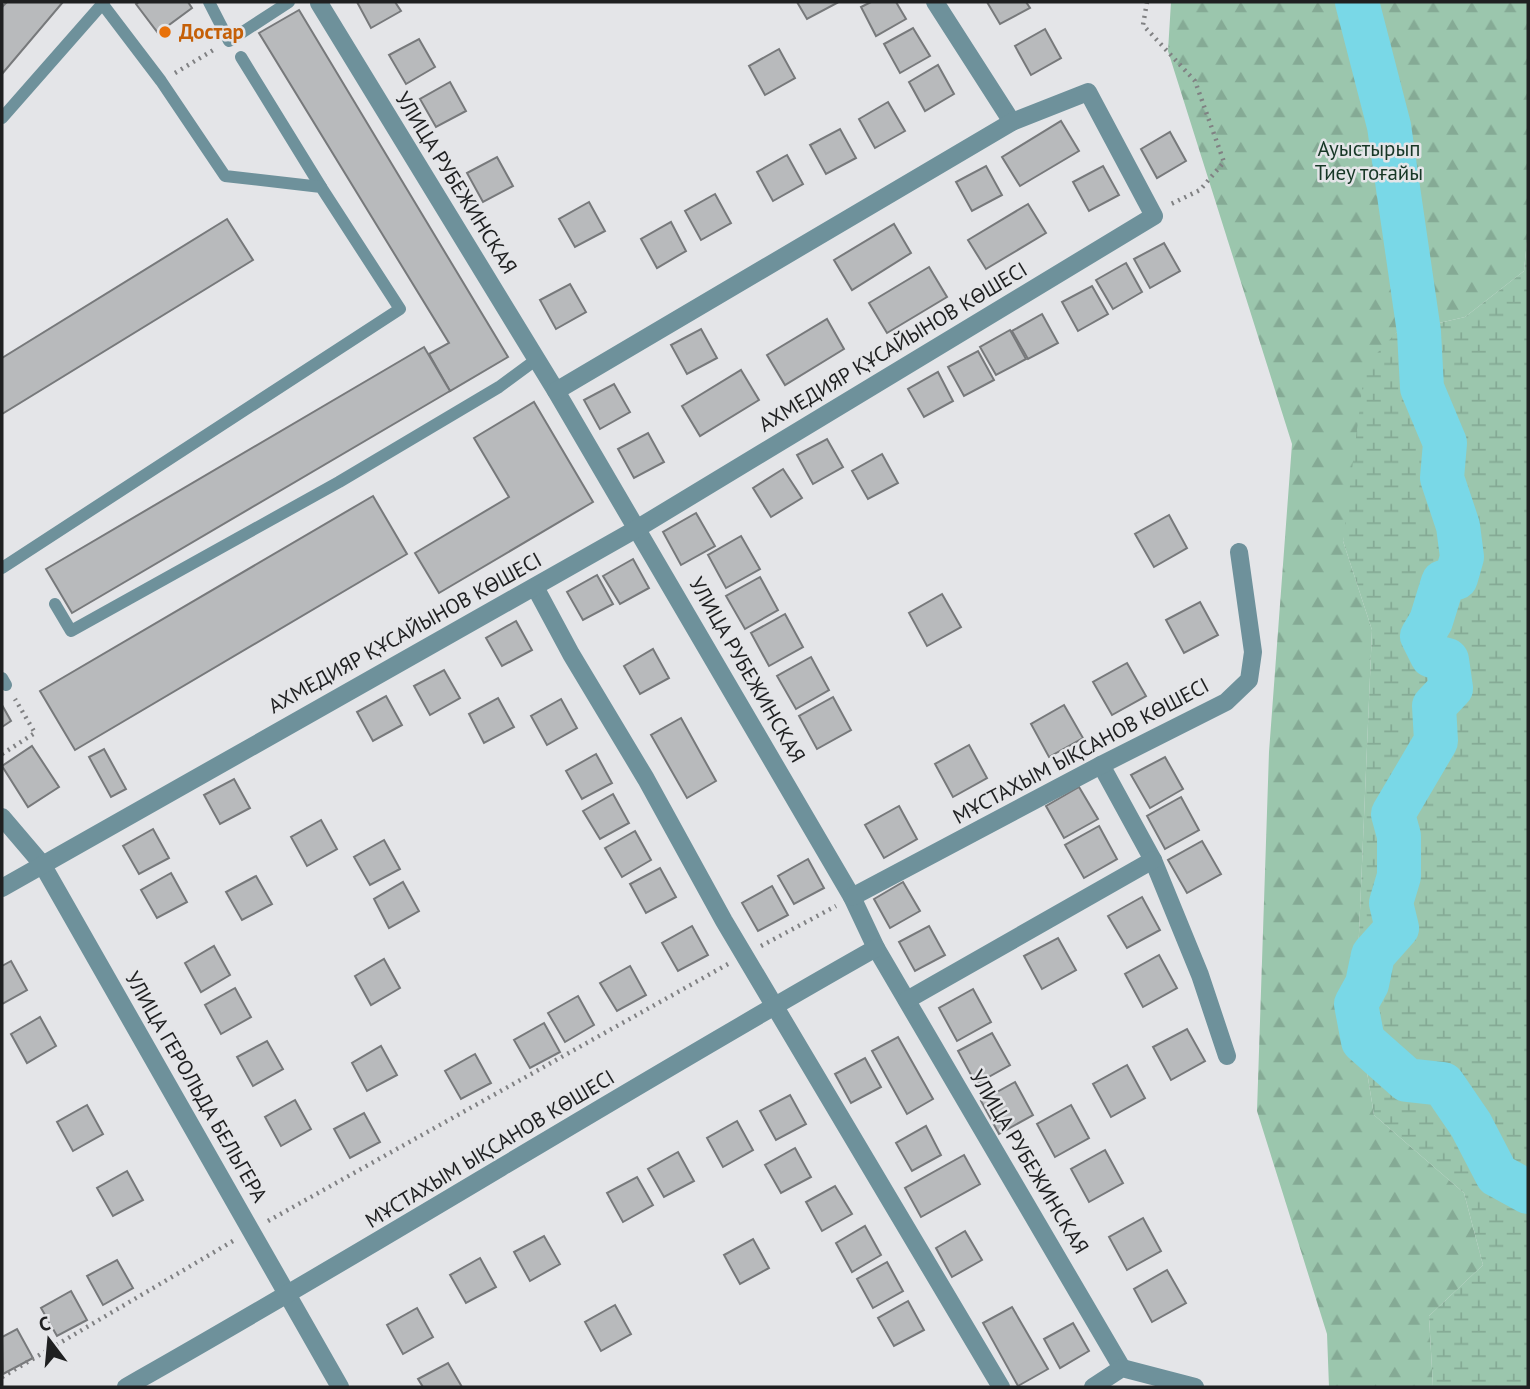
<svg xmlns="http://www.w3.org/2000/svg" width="1530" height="1389" font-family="'PT Sans',sans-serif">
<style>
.forest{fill:url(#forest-firs)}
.wetland{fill:url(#wetland-marsh)}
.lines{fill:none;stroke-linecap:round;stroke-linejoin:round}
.river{stroke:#79d8e7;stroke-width:44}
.building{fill:#b8babc;stroke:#77797b;stroke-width:2}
.path{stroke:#808183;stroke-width:4.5;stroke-dasharray:2 5;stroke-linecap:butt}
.service{stroke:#6e919b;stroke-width:12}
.minor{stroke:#6e919b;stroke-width:18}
.food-dot{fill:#e8710a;stroke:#e4e5e8;stroke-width:2.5}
.labels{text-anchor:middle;stroke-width:5;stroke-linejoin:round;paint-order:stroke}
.food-label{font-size:21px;font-weight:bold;fill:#c56008;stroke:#e4e5e8;text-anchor:start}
.park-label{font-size:21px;fill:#173726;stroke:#e4e5e8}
.street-label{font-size:21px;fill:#1f2021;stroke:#e4e5e8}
</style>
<defs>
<pattern id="forest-firs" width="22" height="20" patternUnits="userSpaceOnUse" patternTransform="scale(1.75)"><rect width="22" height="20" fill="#9bc6ad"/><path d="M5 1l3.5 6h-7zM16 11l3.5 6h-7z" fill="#85aa95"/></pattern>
<pattern id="wetland-marsh" width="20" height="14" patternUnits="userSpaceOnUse" patternTransform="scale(1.75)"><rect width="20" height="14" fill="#9bc6ad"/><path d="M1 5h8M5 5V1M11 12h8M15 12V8" fill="none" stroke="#85aa95"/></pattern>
</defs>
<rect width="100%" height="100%" fill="#e4e5e8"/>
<!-- forest -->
<path class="forest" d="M1171,2H1528V230L1524,271L1465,317L1396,333L1343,541L1372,630L1356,1004L1374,1115L1464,1193L1483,1265L1429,1316L1433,1387H1329L1327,1334L1257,1111L1269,752L1292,444L1168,51Z"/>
<!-- wetland -->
<path class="wetland" d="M1528,230V1387H1433L1429,1316L1483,1265L1464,1193L1374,1115L1356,1004L1372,630L1343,541L1365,366L1396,333L1465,317L1524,271Z"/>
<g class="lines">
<!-- river -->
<path class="river" d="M1357,2L1389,126L1419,332L1422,388L1445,443L1442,478L1458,526L1462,557L1456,578L1443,582L1431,621L1422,636L1432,656L1447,660L1451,688L1434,706L1436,741L1393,814L1399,836V876L1391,903L1397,928L1373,955L1367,984L1356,1004L1363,1041L1407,1080L1443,1084L1471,1125L1497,1175L1528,1192"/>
</g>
<!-- building -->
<g class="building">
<path d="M7,2H63L2,74V7Z"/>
<path d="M139,2H188L192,8L158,33L136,4Z"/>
<path d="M357,2H395L401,11L371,28Z"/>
<path d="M797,2H836L837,3L807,19Z"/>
<path d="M871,2H896L906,19L876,36L861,7Z"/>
<path d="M987,2H1026L1030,8L1000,24Z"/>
<path d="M299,10L508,357L450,391L429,354L449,343L259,33Z"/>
<path d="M913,28L930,56L900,73L884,44Z"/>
<path d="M1045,29L1061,58L1031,75L1015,46Z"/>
<path d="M419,39L435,67L406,84L389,55Z"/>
<path d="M779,49L795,78L765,95L749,66Z"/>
<path d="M938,65L954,94L925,111L909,82Z"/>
<path d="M450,82L466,111L436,127L420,99Z"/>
<path d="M888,102L905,131L875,148L859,119Z"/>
<path d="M1061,121L1079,151L1020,186L1002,157Z"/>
<path d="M840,129L856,158L826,174L810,145Z"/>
<path d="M1170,132L1186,161L1157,178L1141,149Z"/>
<path d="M787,155L803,184L773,201L757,172Z"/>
<path d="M497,157L513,186L483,202L467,173Z"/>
<path d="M986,166L1002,195L972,211L956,182Z"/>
<path d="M1103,166L1119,195L1089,211L1073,182Z"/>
<path d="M715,194L731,223L701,240L685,211Z"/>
<path d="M589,202L605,231L575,247L559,219Z"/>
<path d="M1028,204L1046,233L986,269L968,240Z"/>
<path d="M227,219L253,260L2,414V358Z"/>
<path d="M671,222L686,251L657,268L641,239Z"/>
<path d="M894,224L911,253L852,290L834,260Z"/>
<path d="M1164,243L1180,271L1150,288L1134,259Z"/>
<path d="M1126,263L1142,292L1113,309L1096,280Z"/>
<path d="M929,267L947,297L887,333L869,303Z"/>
<path d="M570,284L586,312L556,329L540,300Z"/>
<path d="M1092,286L1108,314L1078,331L1062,302Z"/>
<path d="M1042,314L1058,343L1028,359L1012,331Z"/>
<path d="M827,319L844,349L785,385L767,355Z"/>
<path d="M701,329L717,358L687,374L671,345Z"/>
<path d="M1010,330L1026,359L996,375L980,347Z"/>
<path d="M424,347L450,391L72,613L46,569Z"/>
<path d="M978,351L994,380L964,396L948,367Z"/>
<path d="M741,370L759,400L700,436L682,406Z"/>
<path d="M938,372L953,401L924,417L908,389Z"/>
<path d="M614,384L630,412L600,429L584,400Z"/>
<path d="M534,402L593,502L439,593L415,553L509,497L474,438Z"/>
<path d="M648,433L664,462L634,478L618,449Z"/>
<path d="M827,439L843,467L813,484L797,455Z"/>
<path d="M882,454L898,483L868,499L852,471Z"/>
<path d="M783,469L802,498L771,517L753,488Z"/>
<path d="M373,496L407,554L75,750L40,691Z"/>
<path d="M696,513L715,546L681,565L663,532Z"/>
<path d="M1169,515L1187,548L1154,567L1135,534Z"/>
<path d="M741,536L760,569L726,588L708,555Z"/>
<path d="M633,559L649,588L620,604L603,576Z"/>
<path d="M597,575L613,604L583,620L567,592Z"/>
<path d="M760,577L778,610L745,629L726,596Z"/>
<path d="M942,594L961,627L927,646L909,613Z"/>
<path d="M1200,602L1218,635L1184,653L1166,620Z"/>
<path d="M785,614L803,647L769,666L751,633Z"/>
<path d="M516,621L532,650L502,666L486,638Z"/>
<path d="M653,649L669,678L640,694L624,666Z"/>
<path d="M811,657L829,690L796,709L777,676Z"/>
<path d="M1127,663L1146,696L1112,715L1093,682Z"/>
<path d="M444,670L460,698L430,715L414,686Z"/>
<path d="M386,696L402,725L373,741L357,712Z"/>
<path d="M833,697L851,730L817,749L799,716Z"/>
<path d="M498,698L514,727L484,743L469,714Z"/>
<path d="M561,699L577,728L547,745L531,716Z"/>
<path d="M2,705L11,721L2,727Z"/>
<path d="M1064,705L1083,738L1049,757L1031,724Z"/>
<path d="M681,718L716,781L687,798L651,735Z"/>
<path d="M969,745L987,778L953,797L935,764Z"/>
<path d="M32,746L59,787L28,807L2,766Z"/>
<path d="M104,749L126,789L111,797L89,757Z"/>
<path d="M596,754L612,783L582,799L566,771Z"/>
<path d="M1165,757L1183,789L1150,808L1131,775Z"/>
<path d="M234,779L250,808L220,824L204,795Z"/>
<path d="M1079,787L1098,819L1064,838L1046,806Z"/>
<path d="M613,794L629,823L600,839L583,811Z"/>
<path d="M1181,797L1199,830L1165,849L1147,816Z"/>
<path d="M899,806L917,839L884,858L865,825Z"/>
<path d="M321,820L337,849L307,866L291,837Z"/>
<path d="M1099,826L1117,859L1084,878L1065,845Z"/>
<path d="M153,829L169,858L139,874L123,846Z"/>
<path d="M635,831L651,860L622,877L605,848Z"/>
<path d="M384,840L400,869L370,885L354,857Z"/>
<path d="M1202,841L1221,874L1187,893L1168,860Z"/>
<path d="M808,859L824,888L794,904L778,876Z"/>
<path d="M660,868L676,897L646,913L630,884Z"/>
<path d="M171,873L187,902L157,918L141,890Z"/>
<path d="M256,876L272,904L242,920L226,892Z"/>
<path d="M403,882L419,911L389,928L374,899Z"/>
<path d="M903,882L920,911L890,928L874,899Z"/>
<path d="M772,886L788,915L758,931L742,903Z"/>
<path d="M1142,897L1160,930L1127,948L1108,916Z"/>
<path d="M692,926L708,955L678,971L662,943Z"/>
<path d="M929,926L945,955L915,971L899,942Z"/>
<path d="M1058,938L1076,970L1042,989L1024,956Z"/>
<path d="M214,946L230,975L201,992L185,963Z"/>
<path d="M1159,955L1177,988L1143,1007L1125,974Z"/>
<path d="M384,959L400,988L371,1005L355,976Z"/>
<path d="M11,961L27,990L2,1004V966Z"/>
<path d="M630,966L646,995L617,1011L600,983Z"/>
<path d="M235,988L251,1017L221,1034L205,1005Z"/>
<path d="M973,989L991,1022L957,1041L939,1008Z"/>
<path d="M578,996L594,1025L565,1042L548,1013Z"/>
<path d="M40,1017L56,1046L27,1063L11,1034Z"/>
<path d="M544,1023L560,1052L530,1068L514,1040Z"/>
<path d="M1187,1029L1205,1061L1171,1080L1153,1047Z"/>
<path d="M992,1033L1010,1065L976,1084L958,1051Z"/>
<path d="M898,1037L933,1099L907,1114L872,1051Z"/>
<path d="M267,1041L283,1069L253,1086L237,1057Z"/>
<path d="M381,1046L397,1075L367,1091L352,1063Z"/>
<path d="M475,1054L491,1083L461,1099L445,1071Z"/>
<path d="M865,1058L881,1087L851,1103L835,1074Z"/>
<path d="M1127,1065L1145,1098L1111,1117L1093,1084Z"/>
<path d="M1015,1082L1033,1115L999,1134L981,1101Z"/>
<path d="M790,1095L806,1124L776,1140L760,1111Z"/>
<path d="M295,1100L311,1129L281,1146L265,1117Z"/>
<path d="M87,1105L103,1134L73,1151L57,1122Z"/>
<path d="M1071,1105L1089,1138L1055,1157L1037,1124Z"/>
<path d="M364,1113L380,1142L350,1158L334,1129Z"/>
<path d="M737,1121L753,1150L723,1167L707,1138Z"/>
<path d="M926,1126L941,1155L912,1171L896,1143Z"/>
<path d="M795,1148L811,1177L781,1193L765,1165Z"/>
<path d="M1105,1150L1123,1183L1089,1202L1071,1169Z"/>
<path d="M678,1152L694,1181L664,1197L648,1169Z"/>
<path d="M964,1155L980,1184L921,1217L905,1188Z"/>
<path d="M127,1171L143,1200L113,1216L97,1188Z"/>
<path d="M637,1177L653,1205L623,1222L607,1193Z"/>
<path d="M835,1186L852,1214L822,1231L806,1202Z"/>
<path d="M1143,1218L1161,1251L1127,1270L1109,1237Z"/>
<path d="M865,1226L881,1255L852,1272L836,1243Z"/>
<path d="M965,1231L982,1260L952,1277L936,1248Z"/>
<path d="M544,1236L560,1264L530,1281L514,1252Z"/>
<path d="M753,1239L769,1268L740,1284L724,1255Z"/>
<path d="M480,1258L496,1287L466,1303L450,1275Z"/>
<path d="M117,1260L133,1288L103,1305L87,1276Z"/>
<path d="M887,1262L903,1291L873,1308L857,1279Z"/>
<path d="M1167,1270L1186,1303L1152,1322L1134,1289Z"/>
<path d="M71,1291L87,1320L57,1336L41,1308Z"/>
<path d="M908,1301L924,1330L894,1346L878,1318Z"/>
<path d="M615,1305L631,1334L601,1351L585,1322Z"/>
<path d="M1012,1307L1048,1369L1018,1386L983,1323Z"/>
<path d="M417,1308L433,1337L403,1354L387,1325Z"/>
<path d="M1073,1323L1089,1351L1060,1368L1044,1339Z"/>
<path d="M17,1329L33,1358L3,1374L2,1337Z"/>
<path d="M448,1363L462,1387H423L418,1379Z"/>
</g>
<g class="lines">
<!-- path -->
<g class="path">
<path d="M1147,2L1143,25L1195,81L1224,162L1200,190L1169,205"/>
<path d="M175,73L215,49"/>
<path d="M2,754L35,733L15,699"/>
<path d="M761,946L836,906"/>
<path d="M268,1221L728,964"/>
<path d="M2,1377L233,1241"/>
</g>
<!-- service -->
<g class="service">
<path d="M209,2L229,41L289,2"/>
<path d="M241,57L321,187"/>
<path d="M2,118L104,2"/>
<path d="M2,568L400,309L321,187L225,176L161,81L101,2"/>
<path d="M55,604L71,631L339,482L499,387L537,359"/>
<path d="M2,678L6,685"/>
</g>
<!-- minor -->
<g class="minor">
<path d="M321,2L319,3L556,391L852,897L876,948L1122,1368"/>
<path d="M935,2L1012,122"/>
<path d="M535,587L571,654L646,779L724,921L1001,1387"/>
<path d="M1101,765L1153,860L1200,975L1227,1056"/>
<path d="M2,817L42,864L340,1387"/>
<path d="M2,888L638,528L1154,216L1088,92L1012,122L556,391"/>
<path d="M852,897L1101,765L1226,702L1249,680L1253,652L1239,552"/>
<path d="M907,1000L1153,860"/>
<path d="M126,1387C378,1245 624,1090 876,948"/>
<path d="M1093,1387L1122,1368L1195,1387"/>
</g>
</g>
<!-- markers -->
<circle class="food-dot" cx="165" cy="32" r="7"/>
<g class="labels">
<!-- food labels -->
<g class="food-label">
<text x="179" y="39">Достар</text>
</g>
<!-- park labels -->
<g class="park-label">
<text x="1369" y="156">Ауыстырып<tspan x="1369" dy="24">Тиеу тоғайы</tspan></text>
</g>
<!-- street labels -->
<g class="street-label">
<text transform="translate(456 183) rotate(58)" y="7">УЛИЦА РУБЕЖИНСКАЯ</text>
<text transform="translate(893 347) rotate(-31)" y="7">АХМЕДИЯР ҚҰСАЙЫНОВ КӨШЕСІ</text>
<text transform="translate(405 633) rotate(-29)" y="7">АХМЕДИЯР ҚҰСАЙЫНОВ КӨШЕСІ</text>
<text transform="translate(747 670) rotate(60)" y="7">УЛИЦА РУБЕЖИНСКАЯ</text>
<text transform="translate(1081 751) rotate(-28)" y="7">МҰСТАХЫМ ЫҚСАНОВ КӨШЕСІ</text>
<text transform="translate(196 1087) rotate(60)" y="7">УЛИЦА ГЕРОЛЬДА БЕЛЬГЕРА</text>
<text transform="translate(490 1149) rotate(-31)" y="7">МҰСТАХЫМ ЫҚСАНОВ КӨШЕСІ</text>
<text transform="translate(1029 1162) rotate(59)" y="7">УЛИЦА РУБЕЖИНСКАЯ</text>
</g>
</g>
<!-- border -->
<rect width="1530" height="1389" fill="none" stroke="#1f2021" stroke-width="7"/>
<!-- north arrow -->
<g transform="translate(49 1340) rotate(344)" stroke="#e4e5e8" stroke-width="5" paint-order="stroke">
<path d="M0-5L12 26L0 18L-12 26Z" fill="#1f2021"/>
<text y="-10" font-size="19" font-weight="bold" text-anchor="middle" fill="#1f2021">С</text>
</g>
</svg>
